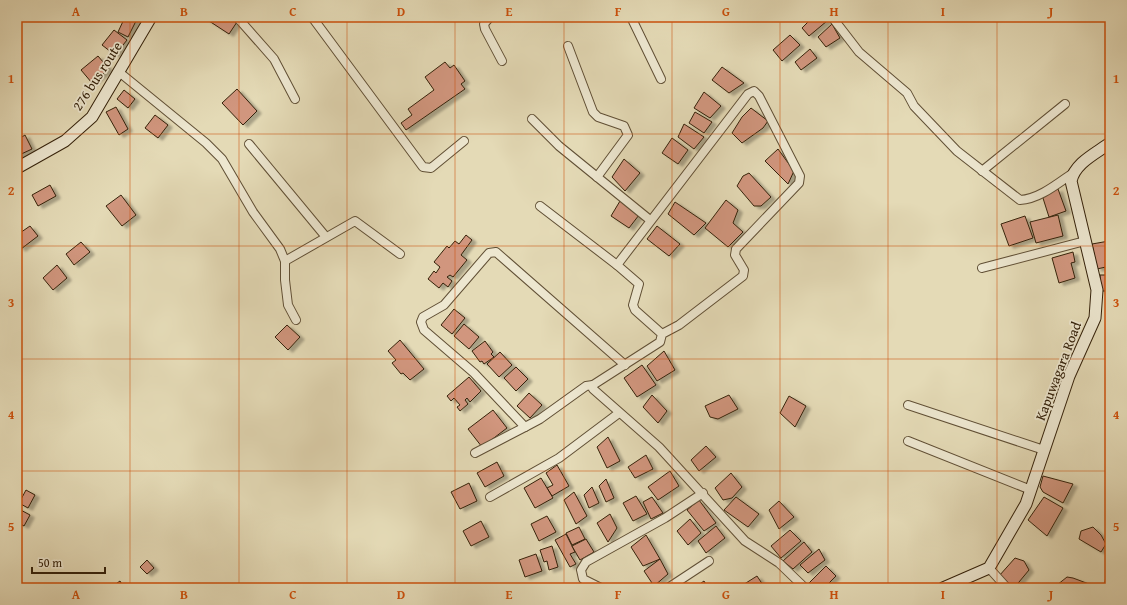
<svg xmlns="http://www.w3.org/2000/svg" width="1127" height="605" font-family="'Gentium Book Plus',serif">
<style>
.building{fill:#d1967e;stroke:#34210a;filter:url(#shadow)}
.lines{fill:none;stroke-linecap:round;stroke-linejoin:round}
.street-casing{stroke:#604f35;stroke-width:10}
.secondary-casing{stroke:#34210a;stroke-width:13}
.street{stroke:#ede7d0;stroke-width:8}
.secondary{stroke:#ede7d0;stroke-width:11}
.grid{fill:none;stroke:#cd510c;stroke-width:1;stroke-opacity:0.55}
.labels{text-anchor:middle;stroke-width:3.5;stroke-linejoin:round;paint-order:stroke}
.street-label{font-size:14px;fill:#34210a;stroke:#ede7d0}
.neatline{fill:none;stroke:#cd510c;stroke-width:1.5}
.grid-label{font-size:13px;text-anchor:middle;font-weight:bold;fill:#cd510c}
</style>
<defs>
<filter id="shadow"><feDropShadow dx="4.5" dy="2.5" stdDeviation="1" flood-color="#0004"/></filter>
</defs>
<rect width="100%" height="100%" fill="#e4dab6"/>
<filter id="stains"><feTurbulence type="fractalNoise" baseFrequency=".005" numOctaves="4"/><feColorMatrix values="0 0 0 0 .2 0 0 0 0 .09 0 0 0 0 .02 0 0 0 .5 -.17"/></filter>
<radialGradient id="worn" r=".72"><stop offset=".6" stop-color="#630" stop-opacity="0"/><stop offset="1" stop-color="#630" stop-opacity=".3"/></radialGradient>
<!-- building -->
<g class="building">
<path d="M125,17L137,19L128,37L118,32Z"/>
<path d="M203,17H229L237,22L229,34Z"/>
<path d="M813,17H824L827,21L809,36L802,28Z"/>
<path d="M832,24L840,38L826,47L818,37Z"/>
<path d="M114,30L127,40L115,55L102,45Z"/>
<path d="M790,35L800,45L782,61L773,50Z"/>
<path d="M810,49L817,58L801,70L795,62Z"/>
<path d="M98,56L109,69L92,83L81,70Z"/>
<path d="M445,62L450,68L454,65L465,81L461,84L465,89L406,130L401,123L412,115L408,109L434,90L425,77Z"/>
<path d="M722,67L744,83L729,93L712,80Z"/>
<path d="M237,89L257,111L243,125L222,103Z"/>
<path d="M124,90L135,99L128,108L117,99Z"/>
<path d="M704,92L721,106L710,118L694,108Z"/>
<path d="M116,107L128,129L119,135L106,112Z"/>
<path d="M751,108L768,121L763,128L742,143L732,133L742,117Z"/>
<path d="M695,112L712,122L704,133L689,123Z"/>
<path d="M155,115L168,125L158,138L145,128Z"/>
<path d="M684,124L704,137L694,149L678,137Z"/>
<path d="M25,135L32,149L17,156V140Z"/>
<path d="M672,138L688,150L678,164L662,153Z"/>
<path d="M778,149L794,171L788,184L765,161Z"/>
<path d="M624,159L640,173L625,191L612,177Z"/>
<path d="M749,173L771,197L761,206H754L737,186L743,176Z"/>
<path d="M50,185L56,196L38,206L32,195Z"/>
<path d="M1058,189L1066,211L1049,217L1042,195Z"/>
<path d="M121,195L136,215L122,226L106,206Z"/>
<path d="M726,200L738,210L733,223L743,232L728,247L705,228Z"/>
<path d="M620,201L639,215L629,228L611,216Z"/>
<path d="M675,202L706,223L694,235L668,214Z"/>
<path d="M1058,215L1063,236L1036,243L1030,222Z"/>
<path d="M1025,216L1033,238L1009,246L1001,224Z"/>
<path d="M30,226L38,236L21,249L17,244V235Z"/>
<path d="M657,226L680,244L669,256L647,239Z"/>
<path d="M466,235L472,240L461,255L467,260L453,277L450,275L447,277L452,281L448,287L443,283L439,288L428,279L434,271L436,273L440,267L434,262L447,246L449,248L455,241L459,244Z"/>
<path d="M1109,241L1110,266L1097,269L1092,244Z"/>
<path d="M81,242L90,252L74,265L66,254Z"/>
<path d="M1073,252L1075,262L1071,263L1075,278L1059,283L1052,258Z"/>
<path d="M57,265L67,278L53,290L43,278Z"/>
<path d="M1100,275H1110V291H1101Z"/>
<path d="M454,309L465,318L452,334L441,325Z"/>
<path d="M464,324L479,337L469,349L454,336Z"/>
<path d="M287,325L300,337L288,350L275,337Z"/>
<path d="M400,340L424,369L410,380L403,373L401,374L392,363L396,360L388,351Z"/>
<path d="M485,341L493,352L491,354L494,357L484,364L482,361L480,362L472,351Z"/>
<path d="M664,351L675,370L657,381L647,366Z"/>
<path d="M500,352L512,365L499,377L487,364Z"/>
<path d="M642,365L656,385L637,397L624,378Z"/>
<path d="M516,367L528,379L516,391L504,378Z"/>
<path d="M469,377L481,391L470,402L467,398L465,400L468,404L460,411L457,407L460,405L454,398L451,401L447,396Z"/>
<path d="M529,393L542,405L530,418L517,406Z"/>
<path d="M652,395L667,411L658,423L643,407Z"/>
<path d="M729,395L738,409L718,419L710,417L705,406Z"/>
<path d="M789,396L806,406L795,427L780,413Z"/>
<path d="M493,410L507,428L482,447L468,429Z"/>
<path d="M608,437L620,461L607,468L597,447Z"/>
<path d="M706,446L716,457L699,471L691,460Z"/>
<path d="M646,455L653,469L635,478L628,467Z"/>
<path d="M497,462L504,476L485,487L477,473Z"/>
<path d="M557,465L569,486L552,496L547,488L553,485L546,473Z"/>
<path d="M670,471L679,486L658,500L648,487Z"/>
<path d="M731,473L742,487L732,498L723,500L715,488Z"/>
<path d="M1043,476L1073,484L1063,503L1043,492L1040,487Z"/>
<path d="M541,478L553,498L535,508L524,488Z"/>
<path d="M606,479L614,498L606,502L599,486Z"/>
<path d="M469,483L477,501L460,509L451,492Z"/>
<path d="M592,487L599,503L589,508L584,495Z"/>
<path d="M26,490L35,495L28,508L19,503Z"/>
<path d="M574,492L587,516L576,524L564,500Z"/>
<path d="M636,496L647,514L633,521L623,503Z"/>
<path d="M652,497L663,513L651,519L643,502Z"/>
<path d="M736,497L759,514L748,527L724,510Z"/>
<path d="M1044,497L1063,508L1047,536L1028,520Z"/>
<path d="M699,500L716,523L704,531L687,510Z"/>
<path d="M779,501L794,517L779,529L769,510Z"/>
<path d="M17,508L30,515L24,526L17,522Z"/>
<path d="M610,514L617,528L608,542L597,523Z"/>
<path d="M547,516L556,532L539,541L531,524Z"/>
<path d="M690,519L701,533L688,545L677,531Z"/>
<path d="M481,521L489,537L471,546L463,531Z"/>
<path d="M716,526L725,538L706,553L698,541Z"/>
<path d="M579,527L585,539L572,545L566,533Z"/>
<path d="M1093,527L1101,535L1106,544L1101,552L1079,539L1081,531Z"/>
<path d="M790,530L801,541L781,558L771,546Z"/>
<path d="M566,534L575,552L570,554L576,564L570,567L555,540Z"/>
<path d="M646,535L660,559L643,566L631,547Z"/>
<path d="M586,539L594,552L580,560L572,546Z"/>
<path d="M804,542L812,552L793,569L783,561Z"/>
<path d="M552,546L558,567L549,570L547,561L544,562L540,550Z"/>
<path d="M819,549L825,560L808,573L800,565Z"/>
<path d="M536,554L542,571L525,577L519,560Z"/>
<path d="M1015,558L1024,561L1029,570L1014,588H1012L999,576Z"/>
<path d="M660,559L668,574L654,586L644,571Z"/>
<path d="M147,560L154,568L147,574L140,567Z"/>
<path d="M826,566L836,576L824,588H811L808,584Z"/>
<path d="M757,576L765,588H738Z"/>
<path d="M1106,576L1110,577V588H1104Z"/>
<path d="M1067,577L1073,578L1089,584L1085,588H1061L1057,585Z"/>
<path d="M120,581L124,588H110Z"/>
<path d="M704,581L708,588H694Z"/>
</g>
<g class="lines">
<!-- street casing -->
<g class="street-casing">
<g id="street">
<path d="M237,17L274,59L295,99"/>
<path d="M312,17L423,167L431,168L464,141"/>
<path d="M490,17L484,24L485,29L502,61"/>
<path d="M631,17L661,79"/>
<path d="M832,17L859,52L907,93L914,106L957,151L1020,200C1039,199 1057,184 1073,173"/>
<path d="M568,46L593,112L598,117L624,126L628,135L597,177"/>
<path d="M119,72L206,143L222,159L253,212L280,249L285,261V280L288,305L296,320"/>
<path d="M532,119L559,146L650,220"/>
<path d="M249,144L326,237"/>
<path d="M982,171L1065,104"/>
<path d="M540,206L617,265"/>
<path d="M285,261L355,221L400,254"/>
<path d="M982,268L1085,241"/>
<path d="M662,334L679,325L743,276L744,270L735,255L736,249L799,183L800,176L759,96L754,91L748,94L617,265L639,284L633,305L635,310L662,334L660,342L593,385V389L659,447L745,541L779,563L805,588"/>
<path d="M593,385L586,386L540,419L525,427L474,373L424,330L421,322L423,317L444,305L489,253L496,252L625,365"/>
<path d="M908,405L1044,450"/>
<path d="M908,441L1031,490"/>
<path d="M475,453L525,427"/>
<path d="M490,497L559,458L619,413"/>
<path d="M989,568L1007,588"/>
<path d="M601,588L583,579L581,570L586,562L665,518L703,493"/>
<path d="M668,588L709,561"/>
</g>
</g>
<!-- secondary casing -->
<g class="secondary-casing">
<g id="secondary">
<path d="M17,168L65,141L92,117L151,17"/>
<path d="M943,588L989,568L1026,504L1069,376L1095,318L1097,290L1071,181C1075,163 1095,154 1110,143"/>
</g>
</g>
<!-- street -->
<use href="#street" class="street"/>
<!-- secondary -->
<use href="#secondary" class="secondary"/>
</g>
<!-- grid -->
<path class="grid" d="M130,17V588M239,17V588M347,17V588M455,17V588M564,17V588M672,17V588M780,17V588M888,17V588M997,17V588M17,134H1110M17,246H1110M17,359H1110M17,471H1110"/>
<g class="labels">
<!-- street labels -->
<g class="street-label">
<text transform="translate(97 76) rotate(-57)" y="5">276 bus route</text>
<text transform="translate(1058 371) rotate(-69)" y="5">Kapuwagara Road</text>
</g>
</g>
<!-- margin -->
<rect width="1127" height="605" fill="none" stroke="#e4dab6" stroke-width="44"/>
<!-- scale -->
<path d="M32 567v6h73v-6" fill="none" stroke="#34210a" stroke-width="2"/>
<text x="38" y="567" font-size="12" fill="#34210a" stroke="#ede7d0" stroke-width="3" paint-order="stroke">50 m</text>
<rect x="22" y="22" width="1083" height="561" class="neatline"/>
<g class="grid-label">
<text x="76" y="16">A</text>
<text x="184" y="16">B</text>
<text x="293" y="16">C</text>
<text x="401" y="16">D</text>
<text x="509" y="16">E</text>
<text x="618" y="16">F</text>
<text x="726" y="16">G</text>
<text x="834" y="16">H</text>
<text x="943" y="16">I</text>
<text x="1051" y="16">J</text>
<text x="11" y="83">1</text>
<text x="1116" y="83">1</text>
<text x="11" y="195">2</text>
<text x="1116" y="195">2</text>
<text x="11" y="307">3</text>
<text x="1116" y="307">3</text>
<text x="11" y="419">4</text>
<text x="1116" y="419">4</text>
<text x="11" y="531">5</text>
<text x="1116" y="531">5</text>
<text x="76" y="599">A</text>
<text x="184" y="599">B</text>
<text x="293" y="599">C</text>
<text x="401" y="599">D</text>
<text x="509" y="599">E</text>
<text x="618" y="599">F</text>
<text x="726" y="599">G</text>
<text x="834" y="599">H</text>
<text x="943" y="599">I</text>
<text x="1051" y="599">J</text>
</g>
<rect width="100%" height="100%" filter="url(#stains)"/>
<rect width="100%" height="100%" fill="url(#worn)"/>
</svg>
